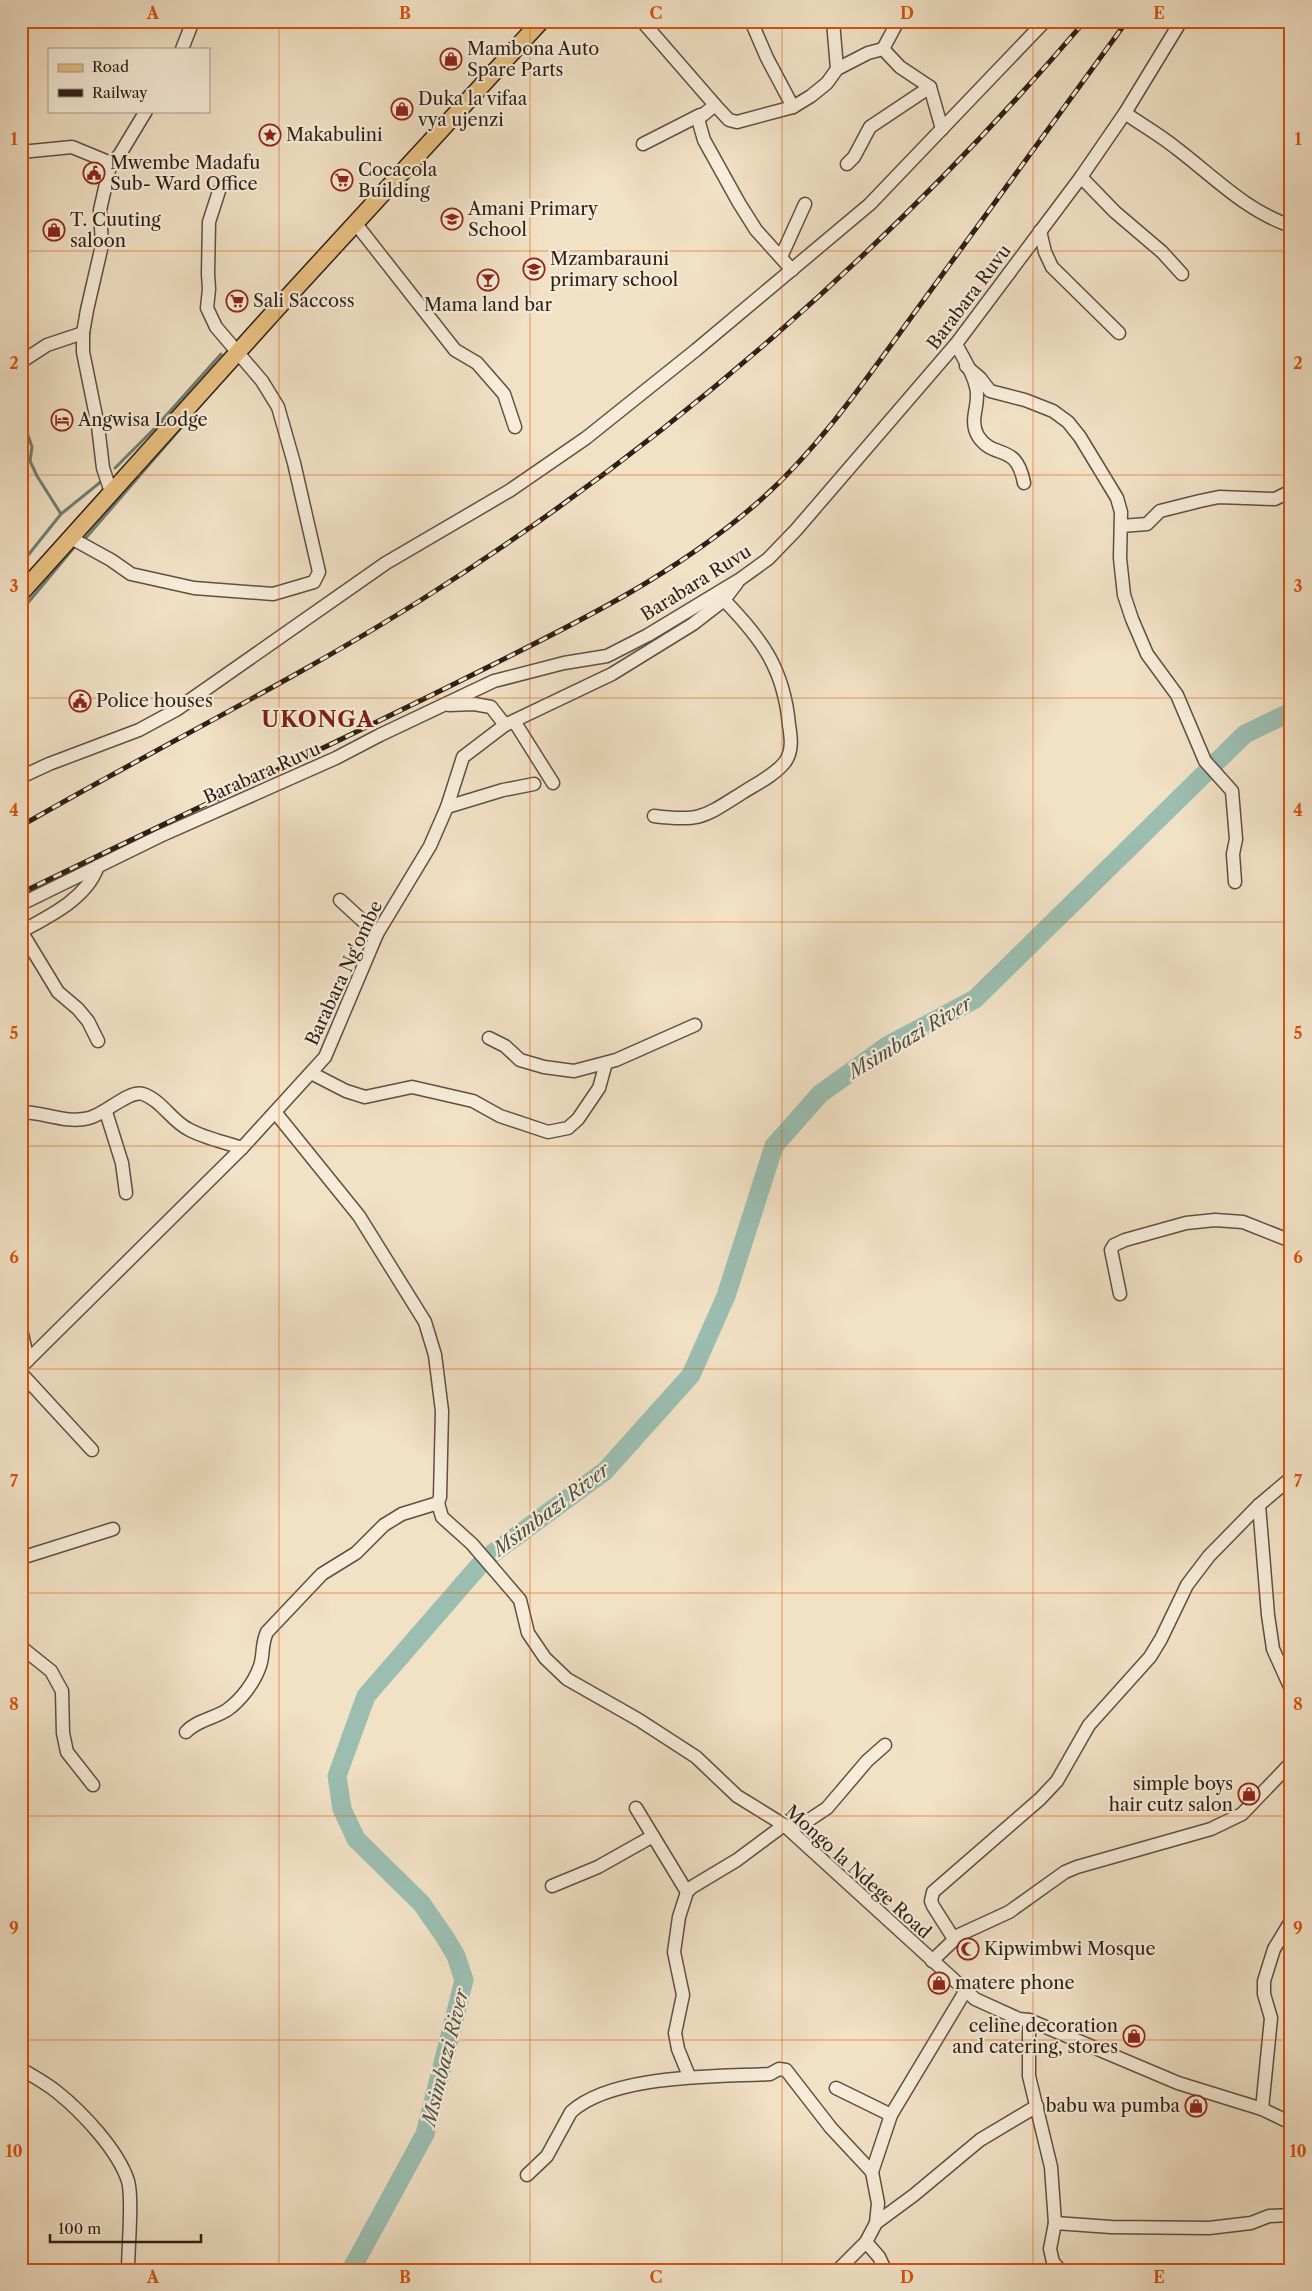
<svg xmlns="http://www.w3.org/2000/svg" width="1312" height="2291" font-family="'Libre Caslon Text',serif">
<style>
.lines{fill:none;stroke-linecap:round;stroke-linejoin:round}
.stream{stroke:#6f7e73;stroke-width:3}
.river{stroke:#9bbeb1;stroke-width:19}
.minor-casing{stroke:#5e5042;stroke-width:15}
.major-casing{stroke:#2d1f16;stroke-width:19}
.minor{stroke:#f6ecd9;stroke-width:12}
.major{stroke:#e8c082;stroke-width:16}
.rail-casing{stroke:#2d1f16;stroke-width:5}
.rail{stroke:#f6ecd9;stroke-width:3;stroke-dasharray:9;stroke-linecap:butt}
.grid{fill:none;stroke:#d5530d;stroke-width:1;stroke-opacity:0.55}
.labels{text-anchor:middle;stroke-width:4.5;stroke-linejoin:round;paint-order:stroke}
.poi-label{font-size:18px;fill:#2d1f16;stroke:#f6ecd9;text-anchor:start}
.street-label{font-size:18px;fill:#2d1f16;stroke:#f6ecd9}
.water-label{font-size:19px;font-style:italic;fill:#4e4f44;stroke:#f6ecd9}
.district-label{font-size:22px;font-weight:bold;letter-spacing:1px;fill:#7a1f14;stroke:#f6ecd9}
.neatline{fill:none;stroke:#d5530d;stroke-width:2}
.grid-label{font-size:16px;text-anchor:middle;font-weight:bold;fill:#d5530d}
</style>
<rect width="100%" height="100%" fill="#f1e1c5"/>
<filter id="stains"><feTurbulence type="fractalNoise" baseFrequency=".004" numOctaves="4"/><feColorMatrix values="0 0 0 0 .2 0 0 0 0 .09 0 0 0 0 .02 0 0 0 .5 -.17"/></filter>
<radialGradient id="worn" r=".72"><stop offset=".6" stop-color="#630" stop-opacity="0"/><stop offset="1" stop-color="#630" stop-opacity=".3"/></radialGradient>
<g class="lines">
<!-- stream -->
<g class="stream">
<path d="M535,39L552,21"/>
<path d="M21,415L32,447L30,461L37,476L61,514"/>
<path d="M115,468L154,429L221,354"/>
<path d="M84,540L186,422"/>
<path d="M21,564L61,514L103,480"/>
<path d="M21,611L77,544"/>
</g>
<!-- river -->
<path class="river" d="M351,2270L425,2134L464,1980L456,1956L446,1939L422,1904L356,1839L342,1809L337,1776L366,1696L485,1559L605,1471L691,1375L726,1296L774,1146L820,1094L887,1046L975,999L1245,734L1291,712"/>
<!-- minor casing -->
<g class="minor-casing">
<g id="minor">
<path d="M642,21L715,105L729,120L737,122L793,107L811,96L827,83L837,69L868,53L883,49L900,67L930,87L942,129"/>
<path d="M751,21L767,58L793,107"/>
<path d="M833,21L837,69"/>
<path d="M182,49L193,21"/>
<path d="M883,49L898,21"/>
<path d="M715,105L698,119L704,140L739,203L756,230L792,270"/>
<path d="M1125,113C1142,125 1160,135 1176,148C1213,176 1246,211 1291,226"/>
<path d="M643,144L700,115"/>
<path d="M21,152L72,147L106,161L110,166L100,210L102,245L87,310L83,333V352L98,426L103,468L111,492"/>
<path d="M847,164L854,157L870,127L930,87"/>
<path d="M110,166L120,154L146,111"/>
<path d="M1081,177L1115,212L1162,252L1182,274"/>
<path d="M356,224L455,350L477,363L504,394L515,427"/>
<path d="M1040,231L1045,252L1052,267L1119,333"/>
<path d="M781,257L805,204"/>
<path d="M956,344C963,358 973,372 976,387C981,404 968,419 978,436C994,461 1016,441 1024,483"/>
<path d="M21,362L47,345L83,333"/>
<path d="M966,366L980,378L990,391L1025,400L1053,411L1068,422L1080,437L1117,498L1121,512L1120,558L1124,595L1132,619L1147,654L1177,695L1205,761L1232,791L1236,839L1233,854L1235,882"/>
<path d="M1121,526L1147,524L1160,511L1200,501L1219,497L1275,499L1291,491"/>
<path d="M71,538L111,560L131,574L194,588L273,594L314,582L319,572L294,463L278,407L262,381L216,327L207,308L209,289L208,274L209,222L219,191"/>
<path d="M449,705L474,704L491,707L505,725"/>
<path d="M514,721L553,783"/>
<path d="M21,777L49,764L139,730L176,710L386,563L509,491L586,438L696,350L870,204L1045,21"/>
<path d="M447,807L503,790L534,784"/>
<path d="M654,816C700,822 704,817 742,793C756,784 775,775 785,762C793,751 791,737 789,725C784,669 762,639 724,600"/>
<path d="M340,900L377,934"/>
<path d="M21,904L160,836L336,758L380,735L494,681L564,663L607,656L648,635L739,580L768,559L796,530L956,344L1081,177L1125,113L1181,21"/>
<path d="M21,931L58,992L78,1009L88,1021L98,1041"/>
<path d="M22,931C50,916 87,898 98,866"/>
<path d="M489,1038L505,1046L520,1060L544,1067L574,1071L616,1060L695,1025"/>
<path d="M311,1073L346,1091L365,1097L412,1087L473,1101L500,1116L548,1132L568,1128L578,1119L599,1088L606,1063"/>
<path d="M21,1112C44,1112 66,1124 89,1118C106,1114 128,1090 143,1094C161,1100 172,1121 188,1129C204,1138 224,1142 242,1148"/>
<path d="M106,1112L122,1163L126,1193"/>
<path d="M1120,1294L1111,1250L1114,1245L1125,1240L1186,1223L1215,1220L1243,1222L1291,1241"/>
<path d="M21,1330L28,1360"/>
<path d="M21,1367L242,1148L325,1057L377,934L430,846L447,807L463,757L505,725L612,674L693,624L724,600L737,583"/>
<path d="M21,1373L92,1450"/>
<path d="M438,1503L442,1517L472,1544L520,1600L528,1633L545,1658L567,1679L639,1720L696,1757L737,1796L784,1825L975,1999L1019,2019L1029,2020L1178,2083L1262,2109L1291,2123"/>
<path d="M1259,1505L1268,1615L1273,1649L1291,1689"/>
<path d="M21,1558L113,1529"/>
<path d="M21,1647L51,1671L62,1691L63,1733L67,1752L93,1785"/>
<path d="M186,1732C197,1720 213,1719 227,1710C241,1700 254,1683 260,1666C264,1654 261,1645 267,1632L322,1574L356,1553L384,1525L402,1514L438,1503L440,1497L442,1411L435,1355L425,1322L359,1216L275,1112"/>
<path d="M636,1808L687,1892"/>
<path d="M788,1828L806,1822L827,1808L867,1761L885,1745"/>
<path d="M552,1886L598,1867L653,1836"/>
<path d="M954,1939L933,1906L931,1901L933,1892L1040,1799L1057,1781L1089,1725L1150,1657L1161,1639L1187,1585L1209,1556L1259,1505L1291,1478"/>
<path d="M932,1961L959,1935L1009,1912L1065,1872L1077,1867L1211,1829L1242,1814L1291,1763"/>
<path d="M1029,2020V2076L1051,2167L1055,2223L1050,2249L1053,2262L1060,2270"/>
<path d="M21,2069C33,2076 46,2083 57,2092C82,2112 118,2150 128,2181C133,2198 128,2249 128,2270"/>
<path d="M689,2076L678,2049L675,2033L683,1995L674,1952L679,1917L687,1892L692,1887L737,1860L784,1825"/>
<path d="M836,2088L891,2115"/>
<path d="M1262,2109L1271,2018L1264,1994V1981L1274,1949L1291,1921"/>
<path d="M527,2175L547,2156L571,2112C613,2074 716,2077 770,2074L779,2069L786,2070L831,2128L872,2172"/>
<path d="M876,2223L914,2195L980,2140L1037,2106"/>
<path d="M1055,2223L1111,2227L1209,2228L1251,2223L1269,2216L1291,2215"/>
<path d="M866,2242L879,2257L885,2270"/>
<path d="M838,2270L866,2242L876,2223L878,2203L872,2172L891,2115L966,1990"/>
</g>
</g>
<!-- major casing -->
<g class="major-casing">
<path id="major" d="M21,593L273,313L541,21"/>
</g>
<!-- minor -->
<use href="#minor" class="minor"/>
<!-- major -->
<use href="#major" class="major"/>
<!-- rail casing -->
<g class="rail-casing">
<g id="rail">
<path d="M21,826C154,749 291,682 421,600C670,443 894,245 1085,21"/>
<path d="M21,893C165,823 309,756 452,685C559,631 665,583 756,504C822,447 875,366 926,297C993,205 1060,113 1127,21"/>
</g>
</g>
<!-- rail -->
<use href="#rail" class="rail"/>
</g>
<!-- grid -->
<path class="grid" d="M279,21V2270M530,21V2270M782,21V2270M1033,21V2270M21,251H1291M21,475H1291M21,698H1291M21,922H1291M21,1146H1291M21,1369H1291M21,1593H1291M21,1816H1291M21,2040H1291"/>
<!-- icons -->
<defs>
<g id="shop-ring" transform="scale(1.125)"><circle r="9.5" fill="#f6ecd9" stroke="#8f2418" stroke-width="1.5"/><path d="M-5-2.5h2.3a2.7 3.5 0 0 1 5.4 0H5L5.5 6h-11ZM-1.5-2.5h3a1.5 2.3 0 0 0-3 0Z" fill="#8f2418"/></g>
<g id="sight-ring" transform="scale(1.125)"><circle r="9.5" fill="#f6ecd9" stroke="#8f2418" stroke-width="1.5"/><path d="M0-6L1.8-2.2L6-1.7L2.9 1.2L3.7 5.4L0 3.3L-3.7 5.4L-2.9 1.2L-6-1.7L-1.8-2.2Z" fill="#8f2418"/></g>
<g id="civic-ring" transform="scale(1.125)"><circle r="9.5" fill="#f6ecd9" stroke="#8f2418" stroke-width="1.5"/><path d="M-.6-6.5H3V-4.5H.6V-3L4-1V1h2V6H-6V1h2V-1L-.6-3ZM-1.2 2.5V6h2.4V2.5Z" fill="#8f2418"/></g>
<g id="supermarket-ring" transform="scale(1.125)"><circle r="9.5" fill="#f6ecd9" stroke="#8f2418" stroke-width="1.5"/><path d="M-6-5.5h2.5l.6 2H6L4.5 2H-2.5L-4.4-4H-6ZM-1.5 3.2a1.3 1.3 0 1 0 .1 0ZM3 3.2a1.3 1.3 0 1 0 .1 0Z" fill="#8f2418"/></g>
<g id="school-ring" transform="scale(1.125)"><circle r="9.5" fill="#f6ecd9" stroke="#8f2418" stroke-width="1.5"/><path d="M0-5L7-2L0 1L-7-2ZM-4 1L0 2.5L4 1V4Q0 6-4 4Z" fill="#8f2418"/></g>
<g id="bar-ring" transform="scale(1.125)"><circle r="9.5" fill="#f6ecd9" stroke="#8f2418" stroke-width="1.5"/><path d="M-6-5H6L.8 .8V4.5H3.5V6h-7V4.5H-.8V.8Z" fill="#8f2418"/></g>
<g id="hotel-ring" transform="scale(1.125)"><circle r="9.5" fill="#f6ecd9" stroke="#8f2418" stroke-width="1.5"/><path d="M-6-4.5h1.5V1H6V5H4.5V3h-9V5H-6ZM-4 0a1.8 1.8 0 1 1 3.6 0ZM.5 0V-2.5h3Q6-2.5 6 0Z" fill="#8f2418"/></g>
<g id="mosque-ring" transform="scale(1.125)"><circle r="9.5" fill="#f6ecd9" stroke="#8f2418" stroke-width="1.5"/><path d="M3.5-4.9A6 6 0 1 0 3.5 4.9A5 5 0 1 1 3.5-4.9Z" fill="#8f2418"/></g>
</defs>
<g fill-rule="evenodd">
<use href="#shop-ring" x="451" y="59"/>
<use href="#shop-ring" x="402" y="109"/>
<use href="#sight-ring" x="270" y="135"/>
<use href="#civic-ring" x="94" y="173"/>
<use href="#supermarket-ring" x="342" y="180"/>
<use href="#school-ring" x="452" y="219"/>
<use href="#shop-ring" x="54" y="230"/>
<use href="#school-ring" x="534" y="269"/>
<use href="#bar-ring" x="488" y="280"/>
<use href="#supermarket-ring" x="237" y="301"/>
<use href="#hotel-ring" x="62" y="420"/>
<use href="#civic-ring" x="80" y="701"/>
<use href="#shop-ring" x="1249" y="1794"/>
<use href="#mosque-ring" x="968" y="1949"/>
<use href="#shop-ring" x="939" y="1983"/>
<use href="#shop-ring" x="1134" y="2036"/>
<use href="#shop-ring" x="1196" y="2106"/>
</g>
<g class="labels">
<!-- poi labels -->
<g class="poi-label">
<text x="467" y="55">Mambona Auto<tspan x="467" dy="21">Spare Parts</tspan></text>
<text x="418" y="105">Duka la vifaa<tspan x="418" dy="21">vya ujenzi</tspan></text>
<text x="286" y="141">Makabulini</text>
<text x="110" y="169">Mwembe Madafu<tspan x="110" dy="21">Sub- Ward Office</tspan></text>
<text x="358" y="176">Cocacola<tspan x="358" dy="21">Building</tspan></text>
<text x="468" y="215">Amani Primary<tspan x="468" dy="21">School</tspan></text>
<text x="70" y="226">T. Cuuting<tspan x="70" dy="21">saloon</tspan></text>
<text x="550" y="265">Mzambarauni<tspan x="550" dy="21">primary school</tspan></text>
<text x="253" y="307">Sali Saccoss</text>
<text x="488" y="311" text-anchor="middle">Mama land bar</text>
<text x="78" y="426">Angwisa Lodge</text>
<text x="96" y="707">Police houses</text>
<text x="1233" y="1790" text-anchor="end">simple boys<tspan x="1233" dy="21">hair cutz salon</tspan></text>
<text x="984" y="1955">Kipwimbwi Mosque</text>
<text x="955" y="1989">matere phone</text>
<text x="1118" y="2032" text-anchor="end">celine decoration<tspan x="1118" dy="21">and catering, stores</tspan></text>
<text x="1180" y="2112" text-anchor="end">babu wa pumba</text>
</g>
<!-- street labels -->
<g class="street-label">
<text transform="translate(969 297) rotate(-53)" y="6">Barabara Ruvu</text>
<text transform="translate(696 583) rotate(-32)" y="6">Barabara Ruvu</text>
<text transform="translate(262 773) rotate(-24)" y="6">Barabara Ruvu</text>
<text transform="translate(344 973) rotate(-65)" y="6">Barabara Ng'ombe</text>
<text transform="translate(858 1872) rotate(42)" y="6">Mongo la Ndege Road</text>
</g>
<!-- water labels -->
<g class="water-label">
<text transform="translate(910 1037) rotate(-31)" y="7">Msimbazi River</text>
<text transform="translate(551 1509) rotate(-37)" y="7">Msimbazi River</text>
<text transform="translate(445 2057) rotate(-76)" y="7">Msimbazi River</text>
</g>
<!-- district labels -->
<g class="district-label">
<text x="318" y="727">UKONGA</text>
</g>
</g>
<!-- margin -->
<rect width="1312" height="2291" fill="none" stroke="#f1e1c5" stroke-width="55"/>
<!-- legend -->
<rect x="48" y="48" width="162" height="65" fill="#f6ecd9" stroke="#a69a8b"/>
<rect x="58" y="64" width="25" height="8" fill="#e8c082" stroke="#a69a8b"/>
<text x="92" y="72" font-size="15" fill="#2d1f16">Road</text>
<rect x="58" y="89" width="25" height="8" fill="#2d1f16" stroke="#a69a8b"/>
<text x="92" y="98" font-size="15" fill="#2d1f16">Railway</text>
<!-- scale -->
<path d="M50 2234v8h151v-8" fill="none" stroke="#2d1f16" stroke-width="2.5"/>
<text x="58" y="2234" font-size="15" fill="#2d1f16" stroke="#f6ecd9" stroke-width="4" paint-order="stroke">100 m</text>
<rect x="28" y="28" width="1256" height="2236" class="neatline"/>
<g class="grid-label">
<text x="153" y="19">A</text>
<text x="405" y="19">B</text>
<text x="656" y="19">C</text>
<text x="907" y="19">D</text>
<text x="1159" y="19">E</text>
<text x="14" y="145">1</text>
<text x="1298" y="145">1</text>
<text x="14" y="369">2</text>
<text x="1298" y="369">2</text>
<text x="14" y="592">3</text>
<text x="1298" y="592">3</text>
<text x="14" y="816">4</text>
<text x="1298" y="816">4</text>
<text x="14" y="1039">5</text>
<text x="1298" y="1039">5</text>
<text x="14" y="1263">6</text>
<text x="1298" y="1263">6</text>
<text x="14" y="1487">7</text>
<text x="1298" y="1487">7</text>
<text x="14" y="1710">8</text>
<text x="1298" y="1710">8</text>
<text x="14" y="1934">9</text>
<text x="1298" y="1934">9</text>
<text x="14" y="2157">10</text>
<text x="1298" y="2157">10</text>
<text x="153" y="2283">A</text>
<text x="405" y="2283">B</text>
<text x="656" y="2283">C</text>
<text x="907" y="2283">D</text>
<text x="1159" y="2283">E</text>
</g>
<rect width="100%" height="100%" filter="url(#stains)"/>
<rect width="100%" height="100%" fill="url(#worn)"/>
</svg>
